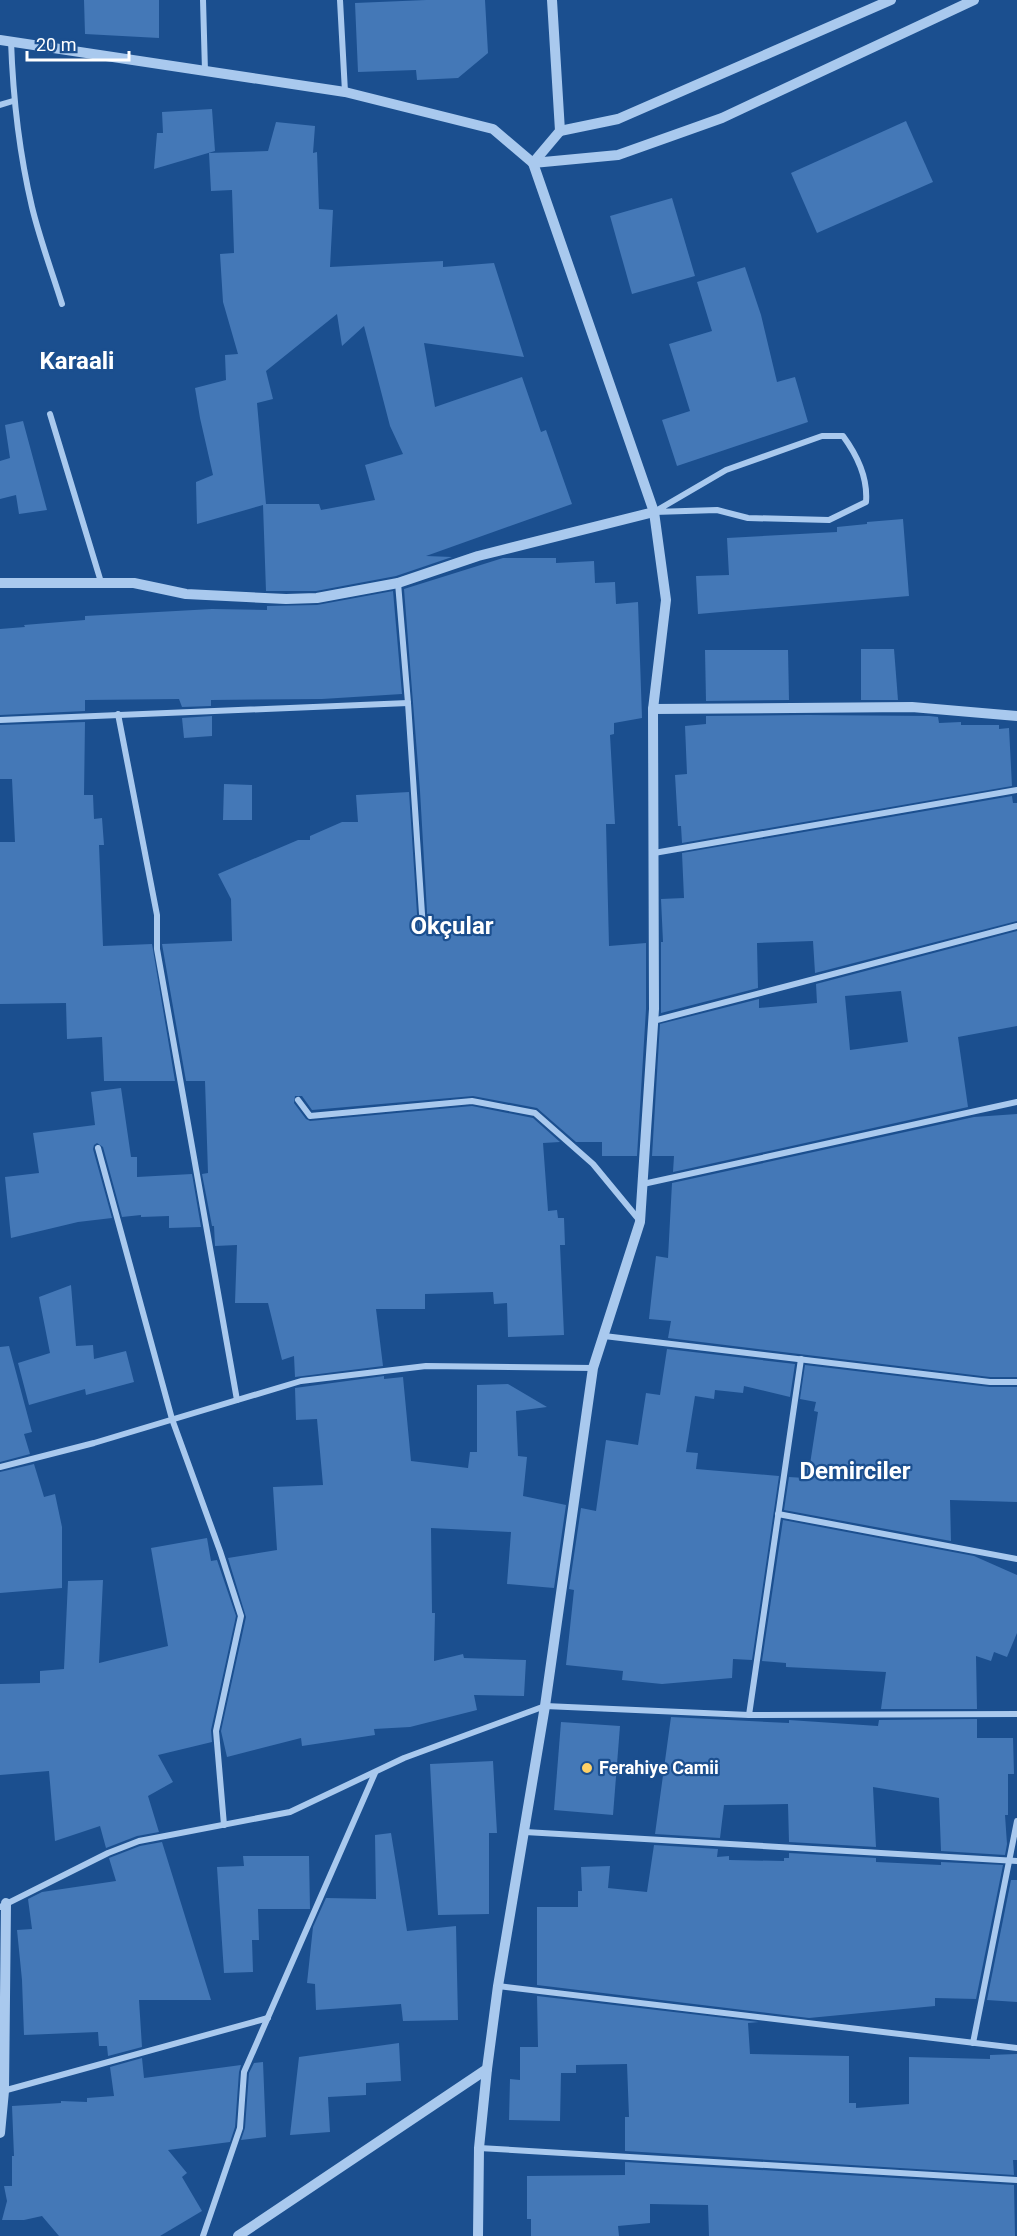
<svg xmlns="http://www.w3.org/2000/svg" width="1017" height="2236" font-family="Roboto,sans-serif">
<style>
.building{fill:#4478b7;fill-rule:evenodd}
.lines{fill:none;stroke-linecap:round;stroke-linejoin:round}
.minor{stroke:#a9c9ee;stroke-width:6}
.tertiary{stroke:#a9c9ee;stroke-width:10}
.poi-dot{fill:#ffd166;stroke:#1b4f8f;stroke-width:2}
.labels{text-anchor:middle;stroke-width:4.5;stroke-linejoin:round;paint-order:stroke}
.poi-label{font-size:18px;font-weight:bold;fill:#fff;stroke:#1b4f8f;text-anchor:start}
.district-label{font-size:24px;font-weight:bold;fill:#fff;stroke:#1b4f8f}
</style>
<rect width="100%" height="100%" fill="#1b4f8f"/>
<!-- building -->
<g class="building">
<path d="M84,0H159V38L85,34Z"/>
<path d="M426,0H485L488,53L458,78L417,80L416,70L358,72L355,3Z"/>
<path d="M212,109L215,151L154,169L157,133H163L162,112Z"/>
<path d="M906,121L933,182L817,233L791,173Z"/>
<path d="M276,122L315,126L313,153L317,152L319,209L333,210L330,267L443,261V267L494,263L524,357L424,343L435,407L522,377L541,432L546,430L572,504L426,556L452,557L396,576L316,591H266L263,505L197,524L196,482L213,475L200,418L195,388L226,380L225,355L238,354L223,302L220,254L234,253L232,190L211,191L209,153L268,151ZM337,314L342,346L364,326L390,426L403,454L365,465L375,500L321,510L319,504H266L257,403L273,399L266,371Z"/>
<path d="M672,198L695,276L632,294L610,216Z"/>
<path d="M745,267L761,315L777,382L795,377L808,422L677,466L662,420L690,411L669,344L712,331L697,282Z"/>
<path d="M23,421L47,510L19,514L16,495L0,499V461L10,458L5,425Z"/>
<path d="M903,519L909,596L698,614L696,576L729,575L727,538L837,532V527L867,524V522Z"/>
<path d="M503,558H556V563L594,561L595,583L615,582L616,604L638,602L642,718L614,723V734L610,735L615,824H606L609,946L646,943V1009L637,1156H602V1142H576L537,1108L473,1096L312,1110L302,1096H295L294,1103L306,1119L310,1121L472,1106L533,1118L560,1142L543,1143L548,1211L557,1210L558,1218H564L565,1245H560L564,1335L508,1337L507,1303L494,1304L493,1292L425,1294V1309H376L383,1366L295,1377L294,1356L282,1360L268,1303H235L237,1245L215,1246L214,1226H212L202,1174L208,1173L205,1081H186L162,944L232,941L231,899L218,874L298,840H310V836L342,822H358L356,795L409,792L418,929L421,934L426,933L428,929L420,791L404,589Z"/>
<path d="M393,591L402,694L322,699L211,700V706L182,707L179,699L85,700V711L0,715V629L25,627L24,625L85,620V616L212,609L267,610V606L317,605Z"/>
<path d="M861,649H894L898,700H861Z"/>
<path d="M705,650H788L789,700L706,701Z"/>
<path d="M808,715L929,716L938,717L939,723L961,722V725H999V729L1009,728L1012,786L682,843L681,826H678L675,775L687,774L685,726L706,724V716Z"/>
<path d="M212,716V736L184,738L182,718Z"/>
<path d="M85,722L84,795H93L94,819L102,818L104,845H99L103,946L152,944L175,1081H104L102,1037L67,1039L66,1003L0,1004V842H15L12,779H0V725Z"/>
<path d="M224,784L252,785V820H223Z"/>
<path d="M1012,796L1013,803H1017V921L815,973L813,941L757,943L758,988L661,1013V942H663L661,899L684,898L682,853Z"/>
<path d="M1017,931V1026L958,1037L968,1107L673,1172L674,1156H652L660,1024L759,999V1008L817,1003L816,984ZM901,991L908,1042L850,1050L845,996Z"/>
<path d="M121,1088L131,1157H137V1177L192,1174L201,1227L169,1228V1216L141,1217V1215L122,1217L103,1147L97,1143L94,1145L93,1149L112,1218L78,1222L11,1238L5,1177L39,1173L33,1133L95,1125L91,1092Z"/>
<path d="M1017,1114V1377H990L668,1338L671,1321L649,1319L656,1256L668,1258L672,1183L974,1117Z"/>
<path d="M71,1285L76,1346L93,1345L94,1359L126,1351L134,1382L86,1395L85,1389L29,1405L18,1363L50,1353L39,1297Z"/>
<path d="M9,1346L32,1432L24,1434L30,1454L0,1462V1347Z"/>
<path d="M667,1349L795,1364L790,1397L744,1386L743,1393L715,1390L714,1399L695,1396L686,1452L698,1453L696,1469L779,1476L752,1660L733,1659L732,1678L662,1684L622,1680L623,1671L566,1665L574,1590L569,1589L581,1508L596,1511L606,1440L638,1445L646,1393L660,1395Z"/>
<path d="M805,1365L990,1387H1017V1502L950,1500L951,1541L784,1510L789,1477L805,1478L808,1464H810L818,1412L814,1411L816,1402L800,1399Z"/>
<path d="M384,1376V1379L403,1377L411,1461L468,1468L470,1452H477V1385L508,1384L547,1407L516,1411L518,1456L527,1457L523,1496L566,1505L554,1588L507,1584L511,1532L431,1528L432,1613H435L434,1661L463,1654L464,1658L526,1660L524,1696L474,1695L477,1710L410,1727L374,1729L375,1735L302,1746L301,1738L227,1757L221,1731L246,1617L228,1558L277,1550L273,1487L323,1485L317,1419L296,1420L295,1388Z"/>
<path d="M34,1464L44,1497L55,1494L62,1527V1588L0,1593V1472Z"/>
<path d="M783,1520L974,1556L1017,1575V1633L1007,1657L994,1652L991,1661L976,1656L977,1709H881L886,1672L786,1667V1663L762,1661Z"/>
<path d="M207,1538L211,1561L217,1560L236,1616L211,1730L212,1742L158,1755L173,1782L148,1796L159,1832L137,1836L106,1848L100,1826L55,1841L49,1771L0,1775V1684L40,1683V1671L64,1669L68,1581L103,1580L99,1663L168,1646L151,1548Z"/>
<path d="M671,1717L789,1723V1720L878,1726L879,1720L977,1719V1738H1013L1014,1774H1008V1815H1005L1007,1844L1005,1855L941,1851L939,1798L873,1787L876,1847L789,1842L788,1804L724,1805L720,1838L655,1834Z"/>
<path d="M561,1722L620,1726L613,1815L554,1810Z"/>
<path d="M493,1761L497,1833H489V1914L438,1915L430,1764Z"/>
<path d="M391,1833L407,1931L456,1926L458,2020L403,2021L401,2004L316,2010L315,1984L307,1983L313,1927L326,1898L376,1899L375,1835Z"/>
<path d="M162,1842L211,2000H139L142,2047L108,2056L107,2046H99L98,2032L24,2035L22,1980L17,1930L32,1929L28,1899L42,1892L116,1881L109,1858L140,1846Z"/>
<path d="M654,1845L718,1849L717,1857L729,1856V1860L784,1861V1858H789V1853L876,1858V1862L941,1865V1862L1003,1865L976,1999L935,1998V2006L809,2018L537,1985V1907H578V1891H582L581,1867L610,1866L608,1888L647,1892Z"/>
<path d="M243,1856H309L310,1909H258L259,1940H252L253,1972L224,1973L217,1867L244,1866Z"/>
<path d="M1011,1880H1017V2002L987,2000Z"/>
<path d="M537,1996L759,2022L748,2023L750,2054L849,2056V2103H856V2108L909,2104V2057L990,2059V2055L1017,2054V2160H1013L1014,2175L625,2151V2117H629L627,2064L576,2065V2073H561L560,2121L509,2120L510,2079L520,2080V2047H538Z"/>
<path d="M399,2043L401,2081L366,2083V2095L328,2097L330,2132L290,2135L299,2057Z"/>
<path d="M142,2058L144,2078L241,2065L239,2072L235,2127L230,2142L168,2150L187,2173L182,2177L202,2211L160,2236H59L42,2216L24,2220H2L7,2201L4,2186H12V2156H14L12,2106L61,2103V2101L87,2102V2098L114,2096L110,2067Z"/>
<path d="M263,2062L266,2137L241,2140L245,2128L249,2073L254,2063Z"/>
<path d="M625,2162L1014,2185L1015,2236H709L708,2205L650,2204V2223L618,2226L619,2236H531V2219H527V2176L625,2175Z"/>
</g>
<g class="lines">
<!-- minor -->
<g class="minor">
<path d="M203,0L205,71"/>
<path d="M340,0L345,92"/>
<path d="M11,41C13,98 19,152 32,207C40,240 52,272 62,304"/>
<path d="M0,105L13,101"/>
<path d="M50,414L101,582"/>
<path d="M822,436H843C857,455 868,478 866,502L829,520L748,518L717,510L654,512L726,470Z"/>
<path d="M398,583L408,703L423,929"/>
<path d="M118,714L157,915V949L237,1400"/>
<path d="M0,720L408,703"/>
<path d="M654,853L1017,790"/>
<path d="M653,1021L1017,926"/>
<path d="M298,1100L310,1116L472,1101L535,1113L593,1164L640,1221"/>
<path d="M98,1148L172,1419L220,1551L241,1616L216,1731L224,1825"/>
<path d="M643,1184L1017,1102"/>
<path d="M604,1336L990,1382H1017"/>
<path d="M0,1467L94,1443L301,1381L426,1366L593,1368"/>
<path d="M778,1514L1017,1559"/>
<path d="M749,1715L801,1359"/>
<path d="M525,1832L1017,1861"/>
<path d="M0,1907L108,1853L139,1841L290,1812L404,1758L545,1706L749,1715L1017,1714"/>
<path d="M498,1986L1017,2048"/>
<path d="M973,2043L1017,1821"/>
<path d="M3,2091L268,2018"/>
<path d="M479,2148L1017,2180"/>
<path d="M203,2236L240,2128L244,2072L375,1773"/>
</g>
<!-- tertiary -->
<g class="tertiary">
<path d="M0,40L345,92L493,129L533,163L618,155L722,118L974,0"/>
<path d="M560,131L618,119L891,0"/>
<path d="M0,583H134L186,594L286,599L317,598L398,583L478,556L654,512"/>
<path d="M653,709L912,707L1017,716"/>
<path d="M0,2133L4,2091L6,1903"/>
<path d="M238,2236L487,2069"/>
<path d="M478,2236L479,2148L487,2069L498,1986L545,1706L593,1368L640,1222L654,1009L653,709L666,600L654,512L533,163L560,131L552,0"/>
</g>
</g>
<!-- markers -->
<circle class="poi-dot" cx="587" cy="1768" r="6"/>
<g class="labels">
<!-- poi labels -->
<g class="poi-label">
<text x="599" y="1774">Ferahiye Camii</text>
</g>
<!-- district labels -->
<g class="district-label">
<text x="77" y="369">Karaali</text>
<text x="452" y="934">Okçular</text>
<text x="855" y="1479">Demirciler</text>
</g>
</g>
<!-- scale -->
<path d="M27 51v9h102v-9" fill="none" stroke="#ffffff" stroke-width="3"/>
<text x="36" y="51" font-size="18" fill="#ffffff" stroke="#1b4f8f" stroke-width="4.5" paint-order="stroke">20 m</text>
</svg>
